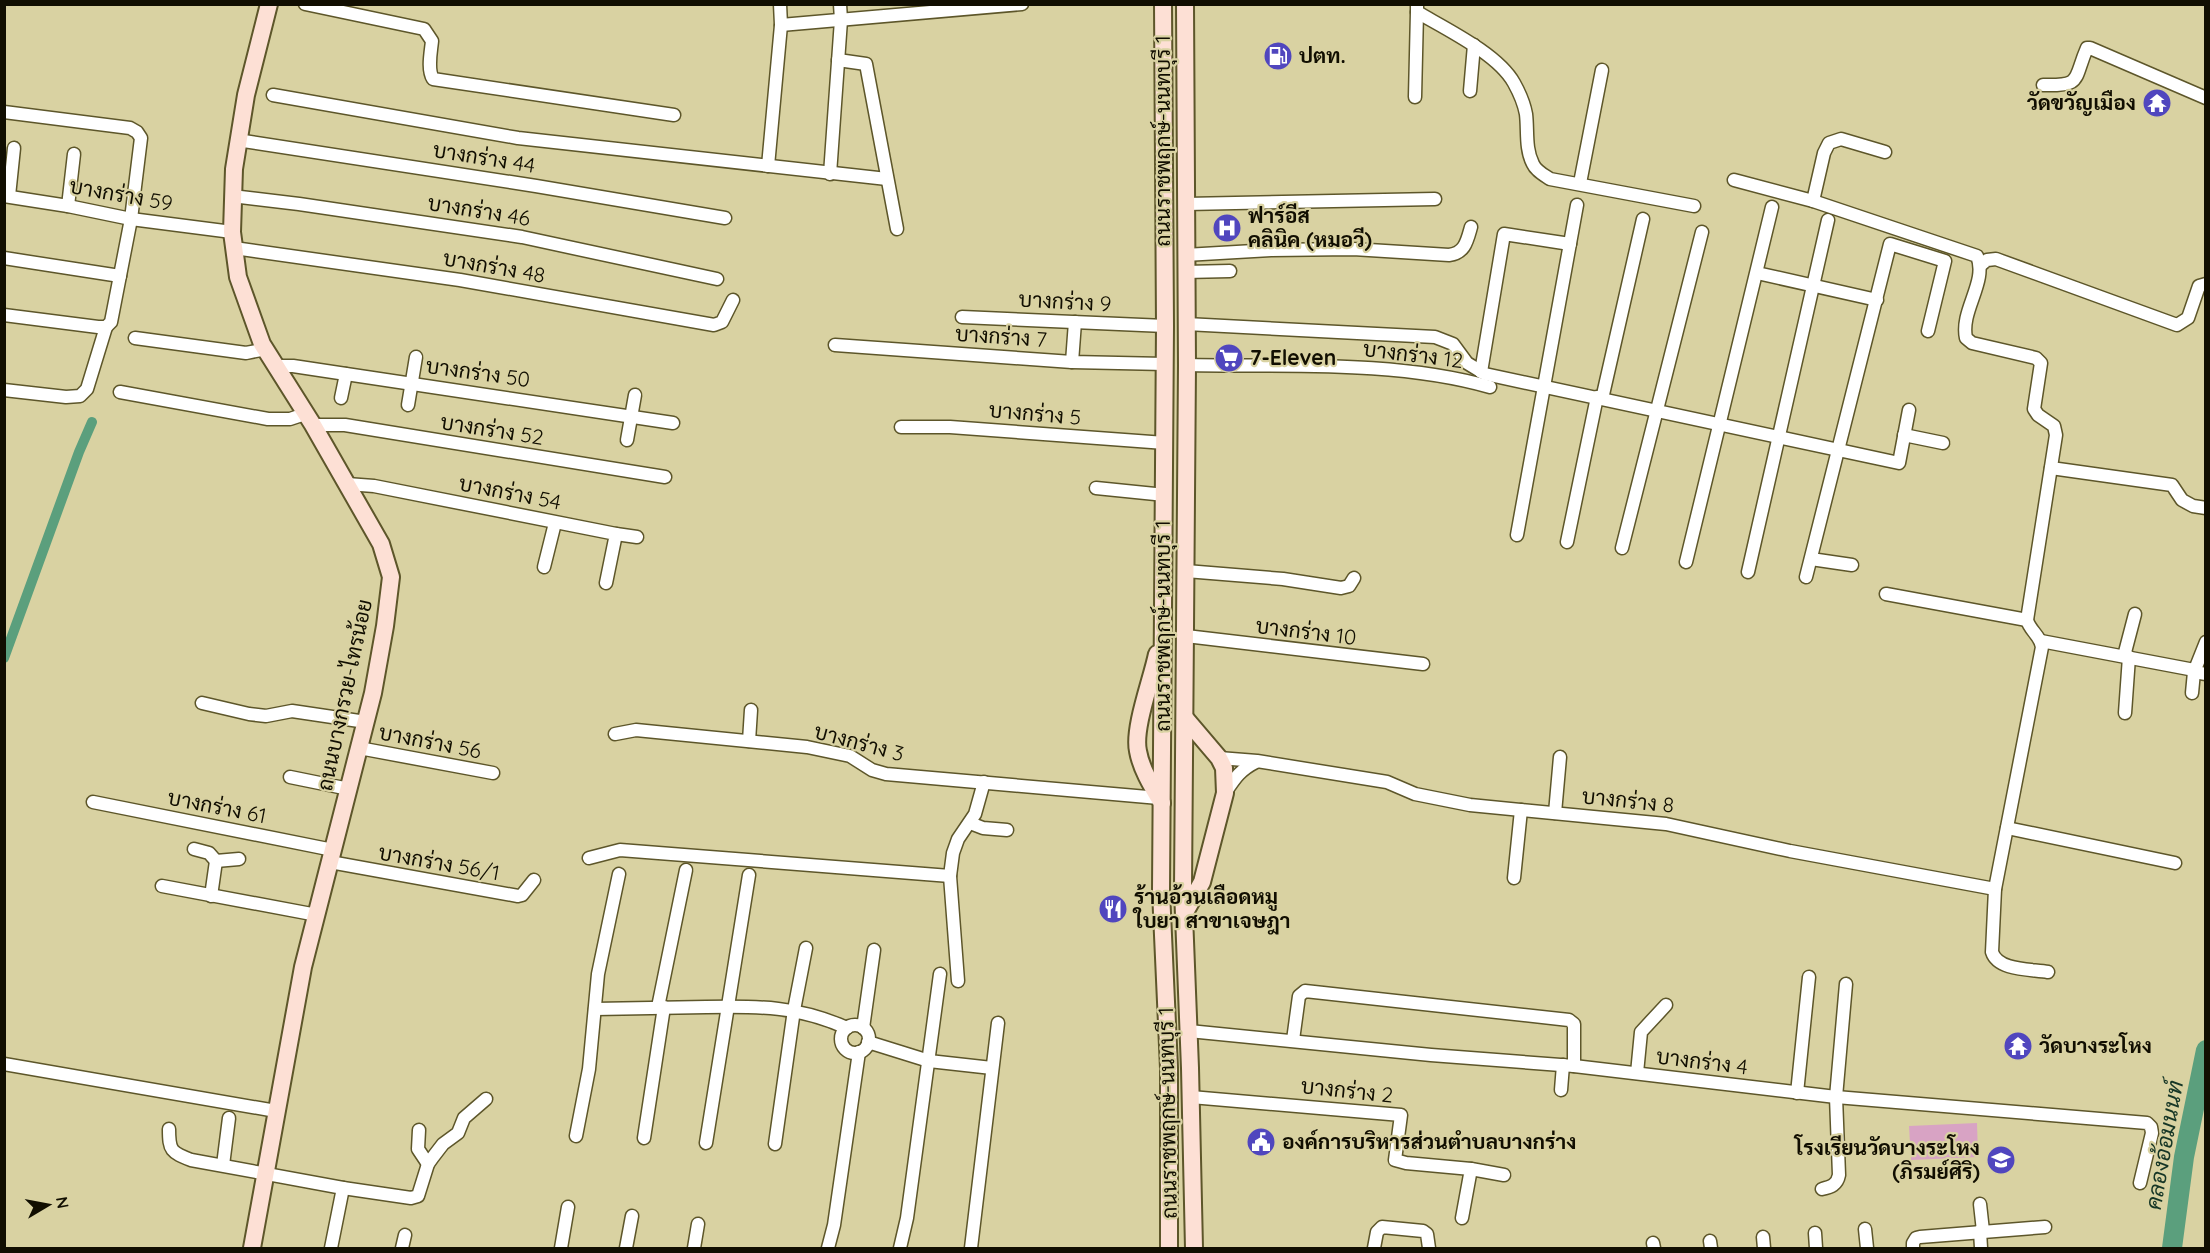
<svg xmlns="http://www.w3.org/2000/svg" width="2210" height="1253" font-family="Quicksand,Sarabun,sans-serif">
<style>
.green{fill:#d8a3c4}
.lines{fill:none;stroke-linecap:round;stroke-linejoin:round}
.canal{stroke:#5b9f7d;stroke-width:10}
.river{stroke:#5b9f7d;stroke-width:20}
.minor-casing{stroke:#5d562a;stroke-width:15}
.secondary-casing{stroke:#5d562a;stroke-width:20}
.minor{stroke:#fff;stroke-width:12}
.secondary{stroke:#fde0d5;stroke-width:16}
.labels{text-anchor:middle;stroke-width:4.5;stroke-linejoin:round;paint-order:stroke}
.poi-label{font-size:21px;font-weight:bold;fill:#110e01;stroke:#d9d2a2;text-anchor:start}
.street-label{font-size:21px;fill:#110e01;stroke:#d9d2a2}
.water-label{font-size:22px;font-style:italic;fill:#163626;stroke:#d9d2a2}
</style>
<rect width="100%" height="100%" fill="#d9d2a2"/>
<!-- green -->
<path class="green" d="M1977,1123L1978,1157L1911,1160L1909,1126Z"/>
<g class="lines">
<!-- canal -->
<path class="canal" d="M4,658L79,452L92,422"/>
<!-- river -->
<path class="river" d="M2172,1248L2184,1157L2206,1050"/>
<!-- minor casing -->
<g class="minor-casing">
<g id="minor">
<path d="M305,4L424,29L432,41C431,52 427,69 433,79L674,115"/>
<path d="M1417,4V12C1446,29 1498,54 1514,83C1519,92 1524,103 1526,114C1528,130 1525,149 1533,164C1536,171 1544,175 1550,179L1694,206"/>
<path d="M781,25L1022,4"/>
<path d="M838,60L866,64L897,229"/>
<path d="M2043,85C2083,86 2073,80 2087,48H2090L2206,98"/>
<path d="M1470,91L1474,45"/>
<path d="M273,95L518,138L887,179"/>
<path d="M1415,97L1417,12"/>
<path d="M4,112L130,128L137,132L141,138L131,219L111,322L106,327H98L4,315"/>
<path d="M237,140L536,186L725,218"/>
<path d="M768,166L781,25L780,4"/>
<path d="M830,174L841,20L840,4"/>
<path d="M1734,180L1813,201L1824,153L1829,143L1841,139L1885,152"/>
<path d="M1580,183L1602,70"/>
<path d="M4,196L68,206L131,219L232,232"/>
<path d="M9,196L14,148"/>
<path d="M232,196L299,204L522,237L717,279"/>
<path d="M1813,201L1977,256C1988,282 1960,310 1966,338L1972,343L2036,358L2041,363L2034,409L2038,415L2054,426L2056,435L2027,620C2030,631 2040,635 2042,647L1995,889L1992,952C1998,971 2031,969 2048,972"/>
<path d="M1186,204L1435,199"/>
<path d="M68,206L74,154"/>
<path d="M234,248L460,280L714,325L722,322L733,300"/>
<path d="M1185,255L1271,250L1353,249L1449,255C1465,253 1467,241 1471,227"/>
<path d="M4,258L120,276"/>
<path d="M1981,265L1987,260L1996,259L2177,325L2188,318L2199,286L2206,284"/>
<path d="M1185,272L1230,271"/>
<path d="M1757,273L1877,300"/>
<path d="M962,317L1165,326"/>
<path d="M1186,324L1435,337L1453,344L1467,363L1485,374L1899,463L1909,410"/>
<path d="M135,338L246,353L266,349"/>
<path d="M835,345L1072,362L1165,364"/>
<path d="M1072,362L1075,322"/>
<path d="M1187,365C1284,367 1396,360 1490,387"/>
<path d="M276,366H293L346,374L673,423"/>
<path d="M1481,372L1504,234L1570,244"/>
<path d="M4,390L66,397L80,396L87,389L106,327"/>
<path d="M120,392L268,419H290L305,414"/>
<path d="M341,398L346,374"/>
<path d="M1602,399L1643,219"/>
<path d="M408,405L416,357"/>
<path d="M313,425H345L665,477"/>
<path d="M901,427H950L1165,443"/>
<path d="M1904,435L1943,443"/>
<path d="M627,440L635,395"/>
<path d="M2051,468L2172,485L2182,500L2193,506L2206,508"/>
<path d="M347,484L374,486L616,534L606,583"/>
<path d="M1096,488L1165,495"/>
<path d="M616,534L637,537"/>
<path d="M1517,535L1577,205"/>
<path d="M1567,542L1597,397"/>
<path d="M1622,548L1702,232"/>
<path d="M1811,559L1852,565"/>
<path d="M1686,562L1772,207"/>
<path d="M544,567L555,523"/>
<path d="M1186,571L1283,579L1341,588L1349,586L1354,578"/>
<path d="M1748,572L1828,220"/>
<path d="M1806,577L1890,244L1945,261L1928,331"/>
<path d="M1886,594L2027,620"/>
<path d="M1186,636L1423,664"/>
<path d="M2041,641L2189,669L2194,672L2192,693"/>
<path d="M2206,642L2194,672L2206,674"/>
<path d="M2124,656L2135,614"/>
<path d="M202,703L249,714L266,716L292,711L366,722"/>
<path d="M2125,713L2129,657"/>
<path d="M615,734L636,730L807,747L850,756L872,770L886,774L1159,798"/>
<path d="M749,741L751,710"/>
<path d="M359,748L493,773"/>
<path d="M1219,758L1257,761L1387,782L1415,794L1470,805L1666,824L1790,851L1995,889"/>
<path d="M290,777L349,789"/>
<path d="M1225,793C1235,778 1240,770 1256,762"/>
<path d="M93,802L333,850"/>
<path d="M1555,813L1560,757"/>
<path d="M970,823L983,828L1007,830"/>
<path d="M2007,828L2175,863"/>
<path d="M194,849L209,853L216,861L211,896"/>
<path d="M589,858L620,850L950,876"/>
<path d="M216,861L239,859"/>
<path d="M330,862L518,896L522,895L534,880"/>
<path d="M1514,878L1521,810"/>
<path d="M162,886L317,915"/>
<path d="M958,981L950,876L953,853L958,839L975,814L984,782"/>
<path d="M658,1007L686,870"/>
<path d="M595,1009C632,1008 669,1008 706,1007C759,1006 798,1006 847,1028"/>
<circle cx="855" cy="1039" r="14"/>
<path d="M863,1028L874,950"/>
<path d="M1189,1031L1431,1055L1574,1066L1836,1097L2147,1123L2151,1127L2152,1133L2140,1183"/>
<path d="M1293,1040L1299,996L1305,991L1569,1020L1574,1024V1066"/>
<path d="M868,1042L929,1061L992,1068"/>
<path d="M4,1064L276,1111"/>
<path d="M1637,1073L1641,1032L1666,1005"/>
<path d="M1561,1090L1563,1065"/>
<path d="M1797,1093L1809,977"/>
<path d="M1191,1097L1401,1115L1395,1160L1406,1163L1471,1169L1462,1218"/>
<path d="M169,1129C169,1151 171,1152 191,1160L343,1188L331,1248"/>
<path d="M419,1130L418,1149L428,1164"/>
<path d="M576,1136L589,1069L598,974L619,874"/>
<path d="M644,1138L664,1007"/>
<path d="M706,1143L749,875"/>
<path d="M775,1144L794,1010L806,948"/>
<path d="M223,1165L229,1118"/>
<path d="M1471,1169L1504,1175"/>
<path d="M343,1188L411,1198L418,1196L428,1164L433,1157L443,1144L458,1133L464,1118L486,1099"/>
<path d="M1822,1189C1831,1187 1837,1185 1839,1175L1836,1097L1846,984"/>
<path d="M1980,1204L1983,1231"/>
<path d="M1865,1229L1867,1248"/>
<path d="M1980,1231L1981,1248"/>
<path d="M1815,1233L1816,1248"/>
<path d="M1763,1237L1764,1248"/>
<path d="M1710,1241L1711,1248"/>
<path d="M1653,1243L1654,1248"/>
<path d="M402,1248L405,1235"/>
<path d="M561,1248L568,1207"/>
<path d="M626,1248L632,1216"/>
<path d="M694,1248L698,1224"/>
<path d="M828,1248L834,1225L859,1052"/>
<path d="M900,1248L907,1218L940,974"/>
<path d="M971,1248L998,1023"/>
<path d="M1374,1248L1377,1232L1382,1227L1423,1231L1427,1234L1429,1248"/>
<path d="M1913,1248V1243L1916,1238L1920,1237L2045,1227"/>
</g>
</g>
<!-- secondary casing -->
<g class="secondary-casing">
<g id="secondary">
<path d="M1163,4L1165,326L1161,891L1169,1068V1248"/>
<path d="M1185,4L1187,365L1183,890L1190,1068L1194,1248"/>
<path d="M1157,654C1152,679 1133,728 1138,751C1141,769 1153,788 1162,803"/>
<path d="M1184,914L1202,882L1225,793L1224,768L1219,758L1185,718"/>
<path d="M252,1248L303,967L373,693L385,626L391,577L381,544L313,425L262,344L238,277L232,232L234,169L246,95L269,4"/>
</g>
</g>
<!-- minor -->
<use href="#minor" class="minor"/>
<!-- secondary -->
<use href="#secondary" class="secondary"/>
</g>
<!-- icons -->
<defs>
<g id="fuel-disc" transform="scale(1.5)"><circle r="9.5" fill="#5046be" stroke="#d9d2a2"/><path d="M-5.5-6h7V0h2V4h1.3V-2.5L3-4.5l.8-.8L6-3V5H2.5V1h-1V6h-7ZM-4.2-4.7v3.2H.2V-4.7Z" fill="#fff"/></g>
<g id="temple-disc" transform="scale(1.5)"><circle r="9.5" fill="#5046be" stroke="#d9d2a2"/><path d="M0-6L5-2H3V0L6.5 2.5H4V6H1.5V3h-3V6H-4V2.5H-6.5L-3 0V-2H-5Z" fill="#fff"/></g>
<g id="hospital-disc" transform="scale(1.5)"><circle r="9.5" fill="#5046be" stroke="#d9d2a2"/><path d="M-5-5h3v3.5h4V-5h3V5h-3V1.5h-4V5h-3Z" fill="#fff"/></g>
<g id="supermarket-disc" transform="scale(1.5)"><circle r="9.5" fill="#5046be" stroke="#d9d2a2"/><path d="M-6-5.5h2.5l.6 2H6L4.5 2H-2.5L-4.4-4H-6ZM-1.5 3.2a1.3 1.3 0 1 0 .1 0ZM3 3.2a1.3 1.3 0 1 0 .1 0Z" fill="#fff"/></g>
<g id="restaurant-disc" transform="scale(1.5)"><circle r="9.5" fill="#5046be" stroke="#d9d2a2"/><path d="M-5-6h1v4h1v-4h1v4h1v-4h1v5L-1.5 .5V6h-2V.5L-5-1ZM5-6V6H3V1.5H1.5Q1.5-4 5-6Z" fill="#fff"/></g>
<g id="civic-disc" transform="scale(1.5)"><circle r="9.5" fill="#5046be" stroke="#d9d2a2"/><path d="M-.6-6.5H3V-4.5H.6V-3L4-1V1h2V6H-6V1h2V-1L-.6-3ZM-1.2 2.5V6h2.4V2.5Z" fill="#fff"/></g>
<g id="school-disc" transform="scale(1.5)"><circle r="9.5" fill="#5046be" stroke="#d9d2a2"/><path d="M0-5L7-2L0 1L-7-2ZM-4 1L0 2.5L4 1V4Q0 6-4 4Z" fill="#fff"/></g>
</defs>
<g fill-rule="evenodd">
<use href="#fuel-disc" x="1278" y="56"/>
<use href="#temple-disc" x="2157" y="103"/>
<use href="#hospital-disc" x="1227" y="228"/>
<use href="#supermarket-disc" x="1229" y="358"/>
<use href="#restaurant-disc" x="1113" y="909"/>
<use href="#temple-disc" x="2018" y="1046"/>
<use href="#civic-disc" x="1261" y="1142"/>
<use href="#school-disc" x="2001" y="1160"/>
</g>
<g class="labels">
<!-- poi labels -->
<g class="poi-label">
<text x="1299" y="63">ปตท.</text>
<text x="2136" y="110" text-anchor="end">วัดขวัญเมือง</text>
<text x="1248" y="223">ฟาร์อีส<tspan x="1248" dy="24">คลินิค (หมอวี)</tspan></text>
<text x="1250" y="365">7-Eleven</text>
<text x="1134" y="904">ร้านอ้วนเลือดหมู<tspan x="1134" dy="24">ใบยา สาขาเจษฎา</tspan></text>
<text x="2039" y="1053">วัดบางระโหง</text>
<text x="1282" y="1149">องค์การบริหารส่วนตำบลบางกร่าง</text>
<text x="1980" y="1155" text-anchor="end">โรงเรียนวัดบางระโหง<tspan x="1980" dy="24">(ภิรมย์ศิริ)</tspan></text>
</g>
<!-- street labels -->
<g class="street-label">
<text transform="translate(1163 141) rotate(-90)" y="7">ถนนราชพฤกษ์-นนทบุรี 1</text>
<text transform="translate(484 158) rotate(9)" y="7">บางกร่าง 44</text>
<text transform="translate(121 195) rotate(10)" y="7">บางกร่าง 59</text>
<text transform="translate(479 211) rotate(9)" y="7">บางกร่าง 46</text>
<text transform="translate(494 267) rotate(10)" y="7">บางกร่าง 48</text>
<text transform="translate(1065 302) rotate(3)" y="7">บางกร่าง 9</text>
<text transform="translate(1001 337) rotate(4)" y="7">บางกร่าง 7</text>
<text transform="translate(1413 355) rotate(7)" y="7">บางกร่าง 12</text>
<text transform="translate(478 373) rotate(8)" y="7">บางกร่าง 50</text>
<text transform="translate(1035 414) rotate(5)" y="7">บางกร่าง 5</text>
<text transform="translate(492 430) rotate(9)" y="7">บางกร่าง 52</text>
<text transform="translate(510 493) rotate(11)" y="7">บางกร่าง 54</text>
<text transform="translate(1163 626) rotate(-90)" y="7">ถนนราชพฤกษ์-นนทบุรี 1</text>
<text transform="translate(1306 632) rotate(7)" y="7">บางกร่าง 10</text>
<text transform="translate(345 695) rotate(-78)" y="7">ถนนบางกรวย-ไทรน้อย</text>
<text transform="translate(430 742) rotate(11)" y="7">บางกร่าง 56</text>
<text transform="translate(859 743) rotate(15)" y="7">บางกร่าง 3</text>
<text transform="translate(1628 801) rotate(6)" y="7">บางกร่าง 8</text>
<text transform="translate(217 807) rotate(11)" y="7">บางกร่าง 61</text>
<text transform="translate(439 863) rotate(10)" y="7">บางกร่าง 56/1</text>
<text transform="translate(1702 1062) rotate(7)" y="7">บางกร่าง 4</text>
<text transform="translate(1347 1091) rotate(6)" y="7">บางกร่าง 2</text>
<text transform="translate(1168 1113) rotate(-91)" y="7">ถนนราชพฤกษ์-นนทบุรี 1</text>
</g>
<!-- water labels -->
<g class="water-label">
<text transform="translate(2164 1145) rotate(-80)" y="8">คลองอ้อมนนท์</text>
</g>
</g>
<!-- border -->
<rect width="2210" height="1253" fill="none" stroke="#110e01" stroke-width="12"/>
<!-- north arrow -->
<g transform="translate(48 1205) rotate(80)" stroke="#d9d2a2" stroke-width="4.5" paint-order="stroke">
<path d="M0-4.5L10 22L0 15L-10 22Z" fill="#110e01"/>
<text y="-9" font-size="16" font-weight="bold" text-anchor="middle" fill="#110e01">N</text>
</g>
</svg>
